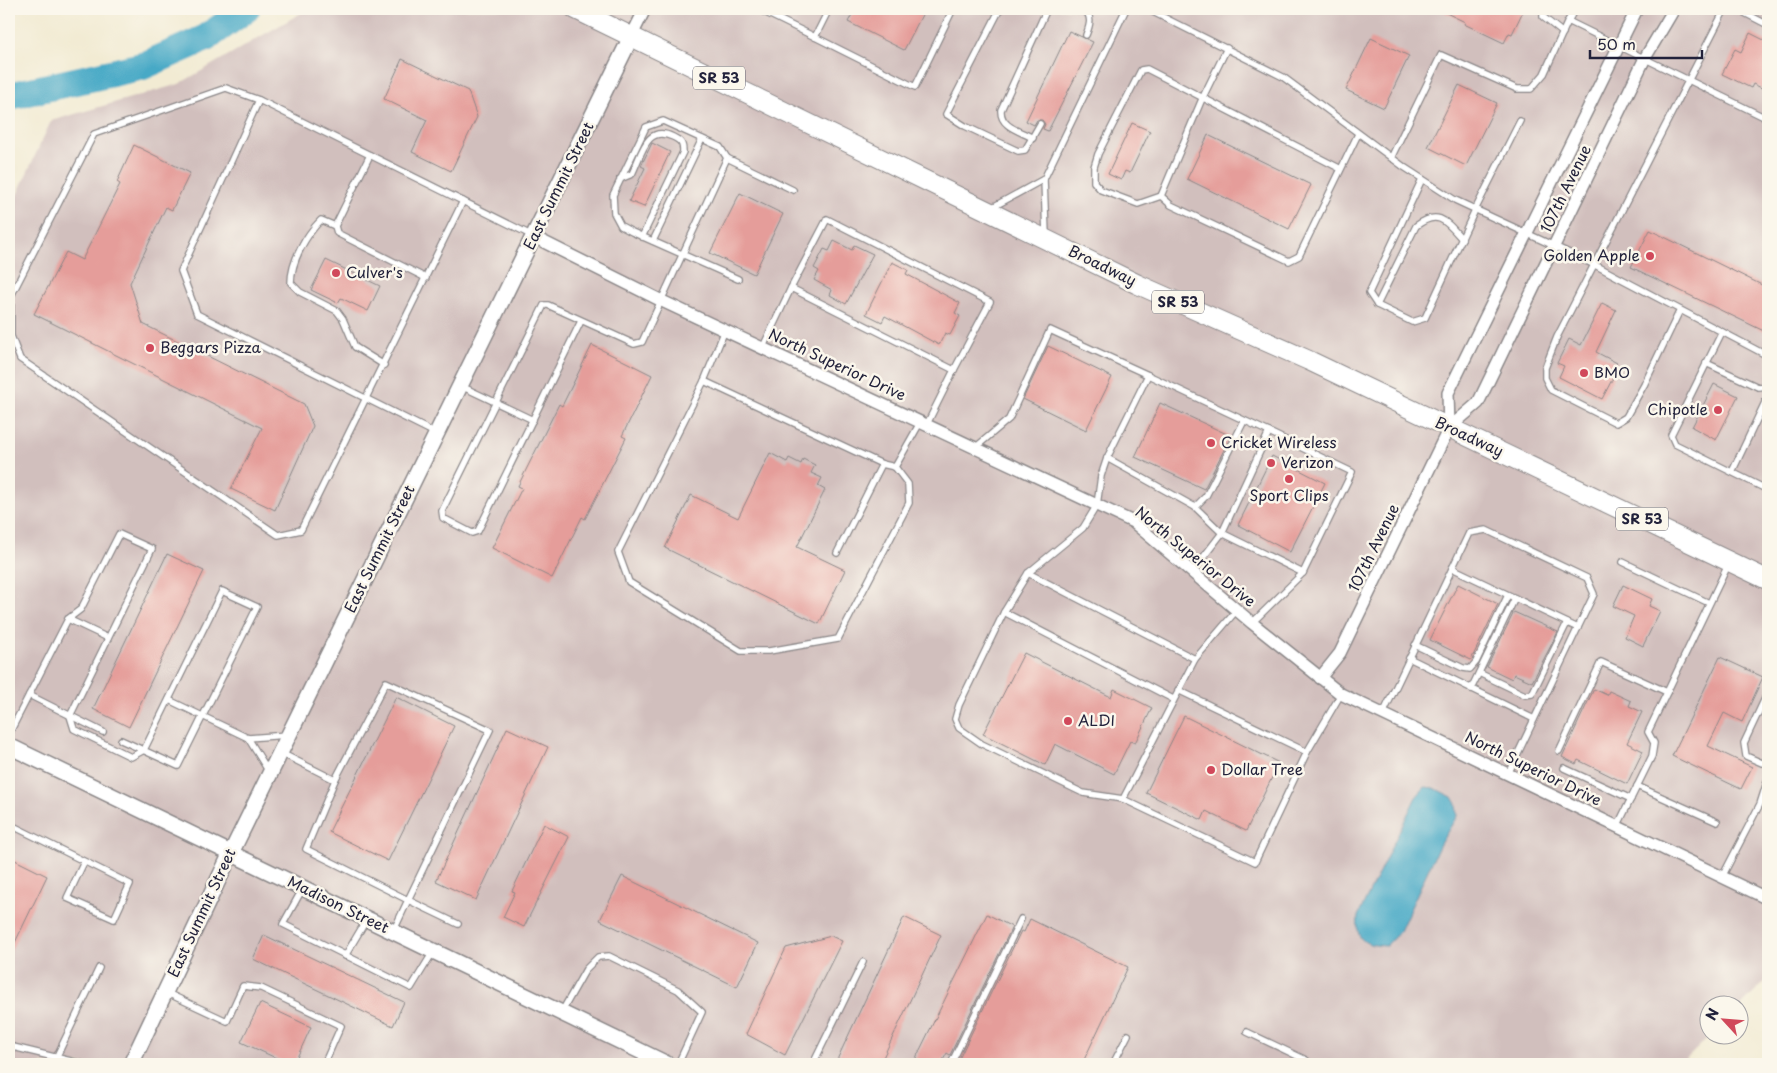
<svg xmlns="http://www.w3.org/2000/svg" width="1777" height="1073" font-family="'Playpen Sans',sans-serif">
<style>
.industrial{fill:#d1bfbd}
.water{fill:#46a9c6;stroke:#346680}
.lines{fill:none;stroke-linecap:round;stroke-linejoin:round}
.river{stroke:#46a9c6;stroke-width:28}
.building{fill:#e59d9a}
.service-casing{stroke:#8a8687;stroke-width:8}
.minor-casing{stroke:#8a8687;stroke-width:14}
.tertiary-casing{stroke:#8a8687;stroke-width:18}
.primary-casing{stroke:#8a8687;stroke-width:21}
.service{stroke:#fff;stroke-width:5.5}
.minor{stroke:#fff;stroke-width:11}
.tertiary{stroke:#fff;stroke-width:15}
.primary{stroke:#fff;stroke-width:19}
.poi-dot{fill:#d1495b;stroke:#fbf7ec;stroke-width:2}
.labels{text-anchor:middle;stroke-width:5;stroke-linejoin:round;paint-order:stroke}
.shield{fill:#fbf7ec;stroke:#636270;stroke-width:1}
.shield-label{font-size:14px;font-weight:bold;fill:#22223b}
.street-label{font-size:15px;fill:#22223b;stroke:#fbf7ec}
.poi-label{font-size:15px;fill:#22223b;stroke:#fbf7ec;text-anchor:start}
</style>
<rect width="100%" height="100%" fill="#fbf7ec"/>
<filter id="ink" filterUnits="userSpaceOnUse"><feTurbulence type="fractalNoise" baseFrequency=".02" numOctaves="2"/><feDisplacementMap in="SourceGraphic" scale="10" xChannelSelector="R" yChannelSelector="G"/><feConvolveMatrix kernelMatrix="1 2 1 2 8 2 1 2 1" color-interpolation-filters="sRGB"/></filter>
<filter id="wash" filterUnits="userSpaceOnUse"><feTurbulence type="fractalNoise" baseFrequency=".0096" numOctaves="4" result="noise"/><feDisplacementMap in="SourceGraphic" scale="20" xChannelSelector="R" yChannelSelector="G"/><feGaussianBlur stdDeviation="1.12" result="paint"/><feColorMatrix in="noise" values="0 0 0 0 0 0 0 0 0 0 0 0 0 0 0 0 0 1.4 0 .05"/><feComposite in="paint" operator="in"/></filter>
<g filter="url(#wash)">
<rect width="100%" height="100%" fill="#f2ebd3"/>
<!-- industrial -->
<path class="industrial" d="M308,9H1768V979L1740,1007L1710,1006V1036L1681,1064H9V212L51,121L179,84Z"/>
<!-- water -->
<path class="water" d="M1425,787L1434,788L1452,797L1456,804L1457,816L1440,844L1400,931L1386,946C1361,945 1356,939 1358,916L1416,797Z"/>
<g class="lines">
<!-- river -->
<path class="river" d="M9,96L143,66L206,38L246,9"/>
</g>
<g id="blocks">
<!-- building -->
<g class="building">
<path d="M855,9H925L904,50L848,22Z"/>
<path d="M1438,9H1524L1512,34L1509,33L1504,43L1464,24L1465,22Z"/>
<path d="M1069,31L1093,42L1048,131L1043,129L1045,124L1042,120H1037L1034,125L1026,121Z"/>
<path d="M1750,33L1768,42V91L1753,84L1751,88L1722,74L1735,49L1741,52Z"/>
<path d="M1371,38L1409,56L1384,108L1346,90Z"/>
<path d="M402,59L468,91L477,117L451,171L412,152L427,120L384,99Z"/>
<path d="M1459,85L1497,103L1466,166L1428,147Z"/>
<path d="M1132,123L1150,131L1130,173L1125,171L1121,180L1108,174Z"/>
<path d="M1208,135L1311,185L1289,229L1187,179Z"/>
<path d="M652,143L670,152L644,207L629,201L645,168L641,166Z"/>
<path d="M134,145L190,173L172,210L166,207L130,283L143,324L304,404L313,426L275,510L231,489L262,428L34,314L66,252L82,260L120,184L117,182Z"/>
<path d="M740,193L783,214L754,274L710,253Z"/>
<path d="M1650,230L1768,288V333L1631,267Z"/>
<path d="M834,241L852,250L854,245L873,254L846,304L830,295L832,290L814,280L819,271L814,268L824,249L829,251Z"/>
<path d="M326,260L380,286L368,311L341,298L338,303L311,290Z"/>
<path d="M892,262L908,270L906,274L960,303L955,313L960,316L950,335L945,333L939,345L885,316L882,322L866,314Z"/>
<path d="M1602,303L1616,310L1596,352L1617,363L1614,370L1616,372L1602,399L1559,377L1564,366L1557,363L1569,339L1581,345Z"/>
<path d="M592,345L652,375L622,436L626,438L585,519L582,517L552,578L492,548L522,488L518,486L559,404L562,406Z"/>
<path d="M1048,346L1112,377L1086,430L1023,399Z"/>
<path d="M1714,384L1738,396L1716,440L1692,427Z"/>
<path d="M1160,403L1231,436L1204,489L1135,457Z"/>
<path d="M770,453L787,462L789,458L801,464L803,459L815,465L811,473L822,478L818,486L825,490L797,547L845,570L819,624L665,548L691,495L738,518Z"/>
<path d="M1272,456L1325,483L1290,552L1238,525Z"/>
<path d="M167,554L204,571L129,727L93,709Z"/>
<path d="M1458,584L1498,604L1471,660L1430,640Z"/>
<path d="M1623,585L1652,599L1649,606L1660,611L1643,646L1625,637L1634,616L1613,606Z"/>
<path d="M1514,612L1558,632L1532,682L1514,674L1512,679L1487,667Z"/>
<path d="M1024,653L1111,697L1114,689L1152,708L1135,743L1130,741L1114,774L1055,744L1045,765L983,734Z"/>
<path d="M1720,657L1763,677L1742,722L1724,713L1708,746L1752,767L1741,789L1672,756Z"/>
<path d="M1594,689L1607,695L1609,691L1631,701L1629,706L1642,712L1627,743L1643,751L1627,784L1578,760L1576,764L1562,757Z"/>
<path d="M396,697L454,726L388,861L329,832Z"/>
<path d="M1184,716L1279,763L1246,831L1206,811L1202,820L1146,793Z"/>
<path d="M507,728L548,747L476,900L436,881Z"/>
<path d="M544,824L569,837L524,927L503,917L515,892L512,891Z"/>
<path d="M9,857L47,876L9,955Z"/>
<path d="M622,876L758,943L737,987L600,920Z"/>
<path d="M987,914L1012,927L950,1055L947,1053L941,1064H913Z"/>
<path d="M904,917L941,935L880,1064H835Z"/>
<path d="M1030,919L1128,967L1082,1064H969L959,1059L1021,931L1024,932Z"/>
<path d="M264,935L404,1002L393,1026L253,959Z"/>
<path d="M831,936L842,941L785,1055L746,1034L786,948Z"/>
<path d="M260,1003L311,1027L294,1064H289L241,1042Z"/>
</g>
</g>
</g>
<g filter="url(#ink)">
<use href="#blocks" fill-opacity="0" stroke="#8a8687" stroke-width="1"/>
<g class="lines">
<!-- service casing -->
<g class="service-casing">
<g id="service">
<path d="M758,9L815,37"/>
<path d="M829,9L815,37L915,87L953,9"/>
<path d="M1000,9L946,114L965,126L1018,151L1025,150L1040,124"/>
<path d="M1083,9C1093,16 1090,25 1086,35"/>
<path d="M1147,9L1283,77L1404,167L1455,200L1595,265L1768,356"/>
<path d="M1543,9V17L1563,33"/>
<path d="M1737,9L1768,25"/>
<path d="M1568,21L1575,9"/>
<path d="M259,100L226,88L94,134L11,296V336L20,359L278,535L301,530L463,201"/>
<path d="M1033,138C1020,131 1000,127 1001,110L1047,9"/>
<path d="M370,155L335,226L337,233L426,278"/>
<path d="M727,158L793,190"/>
<path d="M1391,158L1441,55L1517,89H1531L1544,74L1568,21L1768,119"/>
<path d="M1341,169L1147,69L1141,70L1098,154L1094,167V182L1101,190L1138,204L1161,196L1171,205L1289,261L1299,256L1358,134"/>
<path d="M620,179L632,174C642,154 646,124 673,137C681,141 683,143 683,152L642,237"/>
<path d="M1044,179L1126,9"/>
<path d="M1422,179L1369,293L1377,305L1412,322L1425,318L1475,210L1520,121"/>
<path d="M1161,196L1202,99L1227,48"/>
<path d="M991,208L1044,179L1046,235"/>
<path d="M335,226L321,220C306,235 291,261 291,283L300,292L337,311L343,319L355,347L384,365"/>
<path d="M653,241L702,139"/>
<path d="M791,288L827,219L990,302L954,370"/>
<path d="M1377,305L1416,226C1438,209 1446,221 1462,239"/>
<path d="M1680,310L1644,385L1626,417L1616,423L1551,390L1545,378V368L1557,337L1725,9"/>
<path d="M581,321L478,531L472,533L443,518L442,511L544,305H548L634,344L642,342L727,158L720,147L663,121L646,127L613,195L614,213L621,226L632,232L738,279"/>
<path d="M725,330L704,381L618,552L629,582L741,651H769L838,639L909,503L908,484L895,467L921,421"/>
<path d="M1722,332L1671,435L1675,444L1768,490"/>
<path d="M763,347L791,288L954,370L927,424"/>
<path d="M1706,363L1758,387L1768,386"/>
<path d="M704,381L882,464L895,467"/>
<path d="M461,386L533,420"/>
<path d="M1269,432L1148,375L1107,458L1195,507L1222,533L1303,573"/>
<path d="M435,433L197,314L181,271L259,100L533,236"/>
<path d="M976,447L1009,419L1050,330L1148,375"/>
<path d="M1107,458L1101,476L1097,505L1083,528L1028,573L1004,612L959,705L955,719L959,728L982,744L1083,793L1123,799L1255,862L1307,752L1341,694"/>
<path d="M1732,472L1768,396"/>
<path d="M1195,507L1206,496L1244,421"/>
<path d="M837,553L882,464"/>
<path d="M1623,562L1709,603"/>
<path d="M1452,568L1578,628"/>
<path d="M1192,572L1222,533L1269,432L1352,472L1303,573L1252,623"/>
<path d="M1028,573L1195,659"/>
<path d="M1004,612L1173,699"/>
<path d="M68,619L108,638"/>
<path d="M1415,645L1463,668L1470,669L1476,662L1508,595"/>
<path d="M1409,658L1534,719"/>
<path d="M1479,673L1525,695L1532,694L1567,623"/>
<path d="M1471,689L1515,598"/>
<path d="M1178,690L1307,752"/>
<path d="M1768,692L1744,743L1746,756L1762,763L1768,761"/>
<path d="M29,695L103,732"/>
<path d="M169,700L248,738L287,735"/>
<path d="M1383,714L1469,533L1486,530L1587,578L1594,594L1508,774"/>
<path d="M9,734L68,619L81,609L119,534L152,549L70,716L74,729L131,757L144,750L222,591L257,607L178,766L121,740"/>
<path d="M248,738L269,772"/>
<path d="M1559,751L1601,662L1667,692"/>
<path d="M281,753L335,780L306,849L408,900L394,930"/>
<path d="M1564,768L1631,799"/>
<path d="M335,780L386,682L490,730L408,900L458,924"/>
<path d="M1637,786L1717,822"/>
<path d="M1123,799L1195,659L1237,610"/>
<path d="M9,824L130,884L114,919L67,898L84,862"/>
<path d="M1617,827L1652,756L1654,743L1648,732L1729,563"/>
<path d="M1722,877L1760,804L1768,779"/>
<path d="M303,888L283,924L411,988L433,952"/>
<path d="M345,956L367,919"/>
<path d="M167,993L227,1021L243,986L261,988L341,1026L325,1062"/>
<path d="M561,1013L586,969L598,957L609,956L678,990L702,1012L678,1064"/>
<path d="M1247,1032L1306,1060L1309,1064"/>
<path d="M9,1046L83,1064"/>
<path d="M56,1058L99,968"/>
<path d="M813,1064L863,962"/>
<path d="M951,1064L1021,919"/>
<path d="M1113,1064L1128,1035"/>
</g>
</g>
<!-- minor casing -->
<g class="minor-casing">
<g id="minor">
<path d="M632,35L645,9"/>
<path d="M534,237L662,301L1133,522L1252,623L1341,694L1768,899"/>
<path d="M1449,428L1448,393L1637,9"/>
<path d="M1320,678L1340,653L1449,428L1478,403L1645,58L1674,9"/>
</g>
</g>
<!-- tertiary casing -->
<g class="tertiary-casing">
<g id="tertiary">
<path d="M9,746L667,1064"/>
<path d="M131,1064L231,853L632,35"/>
</g>
</g>
<!-- primary casing -->
<g class="primary-casing">
<path id="primary" d="M575,9L1137,284L1310,361L1768,580"/>
</g>
<!-- service -->
<use href="#service" class="service"/>
<!-- minor -->
<use href="#minor" class="minor"/>
<!-- tertiary -->
<use href="#tertiary" class="tertiary"/>
<!-- primary -->
<use href="#primary" class="primary"/>
</g>
</g>
<!-- markers -->
<g class="poi-dot">
<circle cx="1650" cy="256" r="5"/>
<circle cx="336" cy="273" r="5"/>
<circle cx="150" cy="348" r="5"/>
<circle cx="1584" cy="373" r="5"/>
<circle cx="1718" cy="410" r="5"/>
<circle cx="1211" cy="443" r="5"/>
<circle cx="1271" cy="463" r="5"/>
<circle cx="1289" cy="479" r="5"/>
<circle cx="1068" cy="721" r="5"/>
<circle cx="1211" cy="770" r="5"/>
</g>
<g class="labels">
<!-- shield labels -->
<g class="shield">
<rect x="693" y="66.5" width="52" height="23" rx="4"/>
<rect x="1152" y="290.5" width="52" height="23" rx="4"/>
<rect x="1616" y="507.5" width="52" height="23" rx="4"/>
</g>
<g class="shield-label">
<text x="719" y="83">SR 53</text>
<text x="1178" y="307">SR 53</text>
<text x="1642" y="524">SR 53</text>
</g>
<!-- street labels -->
<g class="street-label">
<text transform="translate(559 186) rotate(-64)" y="5">East Summit Street</text>
<text transform="translate(1566 189) rotate(-64)" y="5">107th Avenue</text>
<text transform="translate(1102 266) rotate(26)" y="5">Broadway</text>
<text transform="translate(837 365) rotate(25)" y="5">North Superior Drive</text>
<text transform="translate(1469 437) rotate(25)" y="5">Broadway</text>
<text transform="translate(1374 548) rotate(-64)" y="5">107th Avenue</text>
<text transform="translate(380 549) rotate(-64)" y="5">East Summit Street</text>
<text transform="translate(1195 557) rotate(39)" y="5">North Superior Drive</text>
<text transform="translate(1533 769) rotate(26)" y="5">North Superior Drive</text>
<text transform="translate(338 905) rotate(26)" y="5">Madison Street</text>
<text transform="translate(202 913) rotate(-65)" y="5">East Summit Street</text>
</g>
<!-- poi labels -->
<g class="poi-label">
<text x="1640" y="261" text-anchor="end">Golden Apple</text>
<text x="346" y="278">Culver's</text>
<text x="160" y="353">Beggars Pizza</text>
<text x="1594" y="378">BMO</text>
<text x="1708" y="415" text-anchor="end">Chipotle</text>
<text x="1221" y="448">Cricket Wireless</text>
<text x="1281" y="468">Verizon</text>
<text x="1289" y="501" text-anchor="middle">Sport Clips</text>
<text x="1078" y="726">ALDI</text>
<text x="1221" y="775">Dollar Tree</text>
</g>
</g>
<!-- margin -->
<rect width="1777" height="1073" fill="none" stroke="#fbf7ec" stroke-width="30"/>
<!-- north arrow -->
<g transform="translate(1724 1020) rotate(296)"><circle r="24" fill="#fbf7ec" stroke="#a4a2a5"/>
<path d="M0-4L9 19L0 12L-9 19Z" fill="#d1495b"/>
<text y="-8" font-size="14" font-weight="bold" text-anchor="middle" fill="#22223b">N</text>
</g>
<!-- scale -->
<path d="M1590 50v8h112v-8" fill="none" stroke="#22223b" stroke-width="2.5"/>
<text x="1597" y="50" font-size="15" fill="#22223b" stroke="#fbf7ec" stroke-width="4" paint-order="stroke">50 m</text>
</svg>
